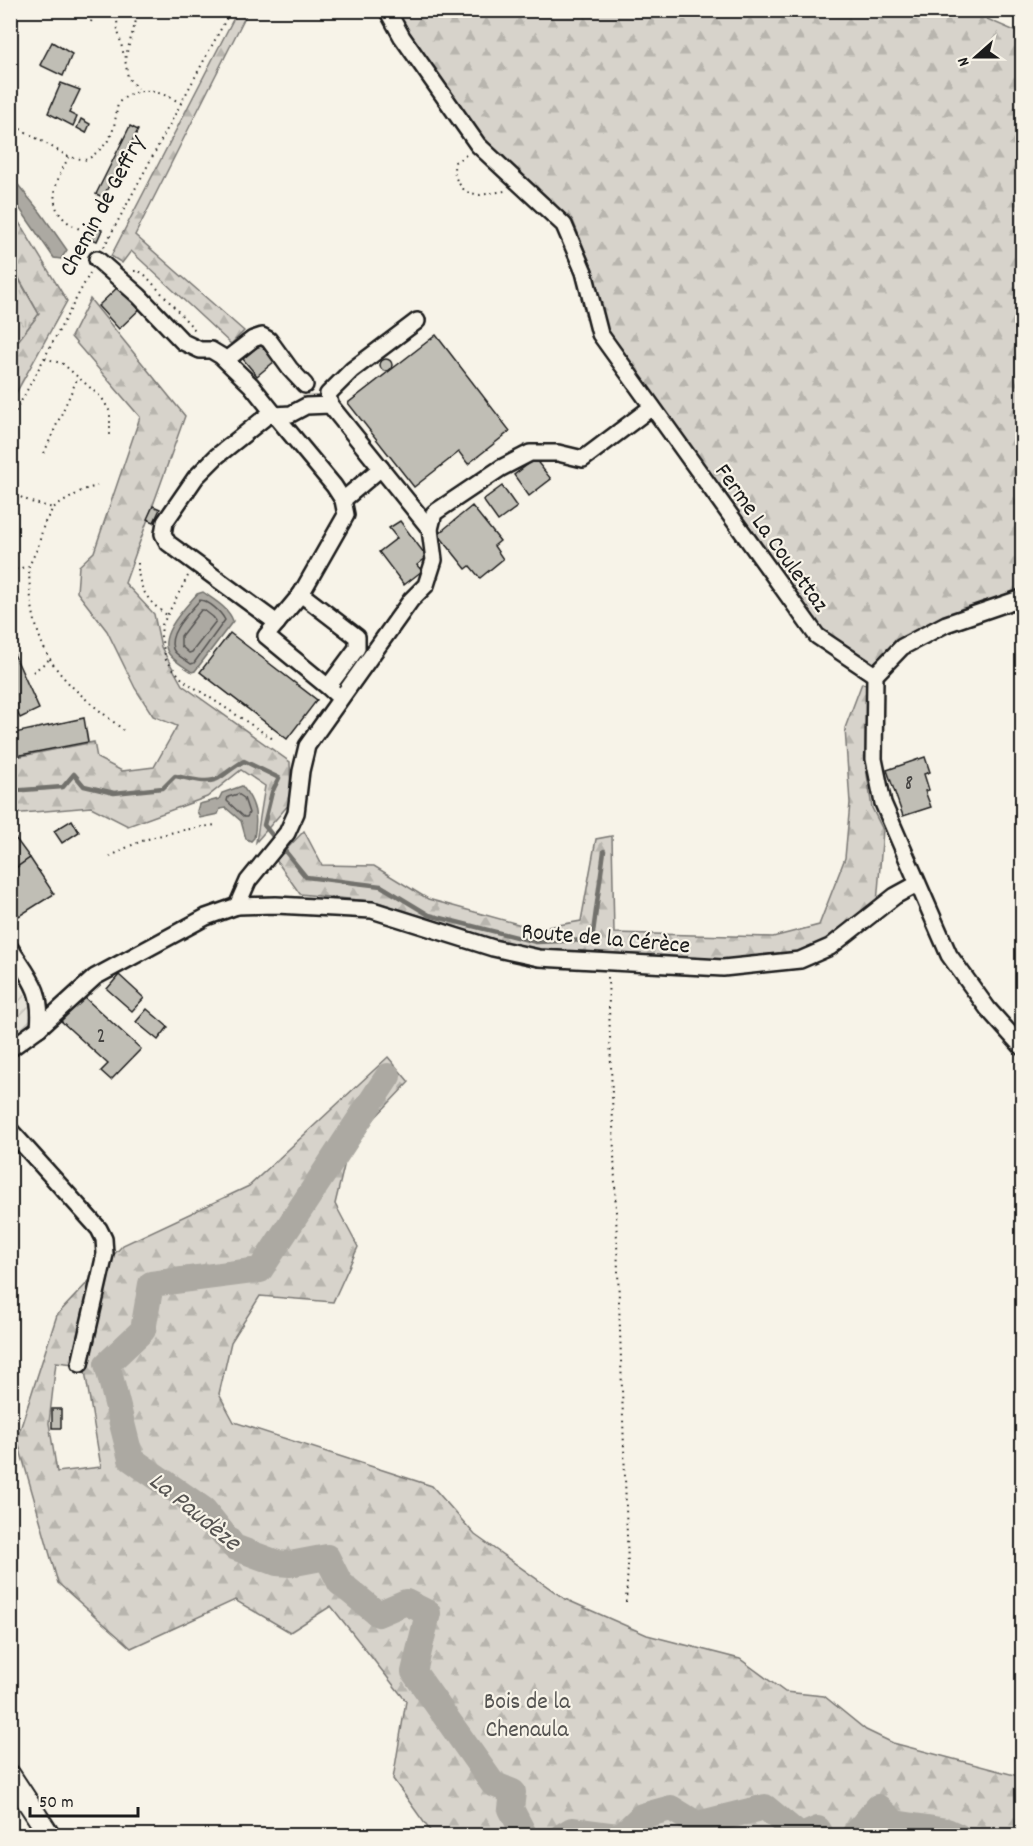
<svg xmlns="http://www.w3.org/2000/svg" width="1033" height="1846" font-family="Dekko,sans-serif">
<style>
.industrial{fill:url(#industrial-furrows)}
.grass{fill:url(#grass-tufts);stroke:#7a7874;stroke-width:1.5}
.forest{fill:url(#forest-firs);stroke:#7a7874;stroke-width:1.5;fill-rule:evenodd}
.water{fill:#aca9a2;stroke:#72716c;stroke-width:1.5}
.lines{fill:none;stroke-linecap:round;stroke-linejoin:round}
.shore{stroke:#565452;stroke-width:1.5}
.stream{stroke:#72716c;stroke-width:4.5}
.river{stroke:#aca9a2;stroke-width:26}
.building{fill:#c0beb5;stroke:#1c1c1c;stroke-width:1.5}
.minor-casing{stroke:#1c1c1c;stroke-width:20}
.major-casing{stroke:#1c1c1c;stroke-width:24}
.path{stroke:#1c1c1c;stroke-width:2;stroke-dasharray:1.5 4.5;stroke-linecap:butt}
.minor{stroke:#f7f3e8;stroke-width:15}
.major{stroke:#f7f3e8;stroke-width:20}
.labels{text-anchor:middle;stroke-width:4.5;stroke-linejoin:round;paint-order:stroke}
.number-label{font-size:21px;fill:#454442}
.street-label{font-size:24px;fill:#1c1c1c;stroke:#f7f3e8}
.park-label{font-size:24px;fill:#545351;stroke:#f7f3e8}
.water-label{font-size:26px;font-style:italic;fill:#565452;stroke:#f7f3e8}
</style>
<defs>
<pattern id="industrial-furrows" width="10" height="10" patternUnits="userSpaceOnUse" patternTransform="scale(1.5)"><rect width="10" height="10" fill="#e6e3d9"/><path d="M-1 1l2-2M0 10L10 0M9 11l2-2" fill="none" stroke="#c5c2ba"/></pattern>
<pattern id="grass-tufts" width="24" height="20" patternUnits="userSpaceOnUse" patternTransform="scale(1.5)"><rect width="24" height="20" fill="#d7d3cb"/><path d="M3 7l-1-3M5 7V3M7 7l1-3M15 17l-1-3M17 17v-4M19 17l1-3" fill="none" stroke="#b8b5ae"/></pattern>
<pattern id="forest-firs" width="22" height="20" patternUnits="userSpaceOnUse" patternTransform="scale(1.5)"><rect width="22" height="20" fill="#d7d3cb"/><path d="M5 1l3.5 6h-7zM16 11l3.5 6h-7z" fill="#b8b5ae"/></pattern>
</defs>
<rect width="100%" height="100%" fill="#f7f3e8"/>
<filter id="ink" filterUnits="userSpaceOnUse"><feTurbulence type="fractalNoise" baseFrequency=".0167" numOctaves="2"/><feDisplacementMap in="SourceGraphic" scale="12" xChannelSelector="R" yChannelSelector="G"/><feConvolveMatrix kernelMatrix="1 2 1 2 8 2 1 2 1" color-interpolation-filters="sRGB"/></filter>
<g filter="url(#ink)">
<!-- industrial -->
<path class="industrial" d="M11,971L28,999L30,1024L11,1035Z"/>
<!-- grass -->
<path class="grass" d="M10,264L39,314L11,350H10Z"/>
<!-- forest -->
<g class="forest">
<path d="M238,10L248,11L135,235L244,331L231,344L131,251L122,263L111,256Z"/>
<path d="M983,10L987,19L1022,34V591L943,620L899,642L873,665L822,632L607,329L593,270L573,221L482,141L395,11Z"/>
<path d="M11,190L17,195L15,216L67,301L11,402V350L39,314L11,264Z"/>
<path d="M90,299L185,416L125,583L154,614L161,647L182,685L290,762L291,802L256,842L265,786L241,770L207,797L128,826L91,807L11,814V758L94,742L97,758L122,771L154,767L177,726L153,716L135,688L107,631L77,592L79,566L94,552L140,417L71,337Z"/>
<path d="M862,683L870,687L865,761L872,808L883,830L877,903L829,940L802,954L726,960L597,957L542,951L499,941L378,902L300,894L276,860L304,831L322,865L374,866L428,899L536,929L581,921L596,839L612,836L614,933L773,937L819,925L845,858L850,803L845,728Z"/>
<path d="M388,1057L409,1082L349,1145L335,1204L358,1247L333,1302L260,1296L231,1342L219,1394L234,1422L432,1486L475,1535L565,1599L647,1635L740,1659L785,1692L824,1696L866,1730L893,1743L1022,1777V1835H433L393,1779L406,1701L331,1606L290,1632L235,1600L131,1648L58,1583L17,1439L57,1315L123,1245L249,1186ZM56,1362L84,1365L101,1467L57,1472L49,1423Z"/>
</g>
<!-- water -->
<g class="water">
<path d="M10,175L41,213L67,250L61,259L54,258L11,196Z"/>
<path d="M203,592C214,600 229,608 233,621L195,671L192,672C185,667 175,662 169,654C156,636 186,607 197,594Z"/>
<path d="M242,786C256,803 258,817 254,838L251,841L246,839L241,821L226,808L220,809L218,814L200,818L197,811L199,804L219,799L222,793Z"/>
</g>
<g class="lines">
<!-- shore -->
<g class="shore">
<path d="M200,600C209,601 221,612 225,620L194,663L191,664C186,660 175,655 173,649C167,632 190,612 200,600Z"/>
<path d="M201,610H204L213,617L216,621L192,652L189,653L181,646V636Z"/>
<path d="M238,794L244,798L249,813L247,817H244L227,801L228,797Z"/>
</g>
<!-- stream -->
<path class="stream" d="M10,791L63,787L74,774L84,786L114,793L163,788L175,776C188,778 207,785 219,778C228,772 235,766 244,761L279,778L272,792L264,825L306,877L381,886L429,915L536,942L592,940L604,851"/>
<!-- river -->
<g class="river">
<path d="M388,1076L260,1270L151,1284L143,1330L107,1364L131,1459L204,1510L234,1547L277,1563L290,1564L327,1557L340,1583L378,1614L406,1602L428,1613L414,1672L493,1784L513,1792L511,1809L525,1836"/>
<path d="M562,1836L572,1830L617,1836"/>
<path d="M621,1836L642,1816L671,1808L697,1824L765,1807L800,1836"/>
<path d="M802,1836L818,1829L822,1836"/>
<path d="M853,1836L878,1807L895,1823L947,1831L958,1836"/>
</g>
</g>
<!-- building -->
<g class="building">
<path d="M52,42L72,54L63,76L40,65Z"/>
<path d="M61,83L80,90L69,113L77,117L73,126L48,113Z"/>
<path d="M81,119L90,124L86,133L77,128Z"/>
<path d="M130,126L138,130L103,197L96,194Z"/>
<path d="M91,225L102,230L97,241L85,236Z"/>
<path d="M120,285L142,307L119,329L98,306Z"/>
<path d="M436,335L510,431L468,464L459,452L414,487L348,403Z"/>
<path d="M260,344L275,361L257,376L243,359Z"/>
<circle cx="386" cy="365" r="6"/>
<path d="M535,459L551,479L529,496L514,475Z"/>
<path d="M502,486L517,507L498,521L483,500Z"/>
<path d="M153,506L160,509L154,522L147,519Z"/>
<path d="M472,506L500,541L494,546L503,559L480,578L470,566L466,569L438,534Z"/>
<path d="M400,521L427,557L417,565L422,571L404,585L379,552L397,538L389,528Z"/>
<path d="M230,633L317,700L287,739L200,672Z"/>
<path d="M10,645L39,709L20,718L10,697Z"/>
<path d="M84,718L88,742L10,757V734Z"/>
<path d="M925,757L930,772L924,774L929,790L925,791L931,807L903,816L887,770Z"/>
<path d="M72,820L79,832L62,843L54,831Z"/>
<path d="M16,839L30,858L10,872V843Z"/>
<path d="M30,858L54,894L19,916L10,903V872Z"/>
<path d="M119,975L144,998L132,1011L107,989Z"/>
<path d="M84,997L141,1049L111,1080L101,1071L108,1064L61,1021Z"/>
<path d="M147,1009L168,1027L158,1040L136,1022Z"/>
<rect x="52" y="1409" width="9" height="19"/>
</g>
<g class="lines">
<!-- minor casing -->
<g class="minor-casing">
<g id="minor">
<path d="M387,10L402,37L478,145L564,225L584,272L600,334L817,636L875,675"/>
<path d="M97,259L139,296L183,342L200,350H211L221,356L251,385L275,415L291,414L306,406L330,405L430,529"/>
<path d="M226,360L253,339L262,336L269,340L290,369L305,385"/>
<path d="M330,405L328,394L352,370L417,321"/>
<path d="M272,412L217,456L196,477L165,522L163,534L168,543L277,623"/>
<path d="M275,415L334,486L343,500L346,515L301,594"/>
<path d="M343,500L381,468"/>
<path d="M1022,598L946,624L902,647L875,675L874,759L883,803L949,955L988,1009L1022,1047"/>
<path d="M328,687L357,648V637L301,594L266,636L328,687L340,698"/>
<path d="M237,906L248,881L287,833L296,813L301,771L307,746L411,600L426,585L434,560L430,529L434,513L501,468L530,453H558L583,459L652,407"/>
<path d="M10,948C30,979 43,990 39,1028"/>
<path d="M10,1049L39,1028L95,977L206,917L237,906L276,905L372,910L493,948L539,958L723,968L800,960L830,947L895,896L917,884"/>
<path d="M10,1130L99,1229L104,1239L105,1254L80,1364"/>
</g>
</g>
<!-- major casing -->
<g class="major-casing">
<path id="major" d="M10,1775L50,1836"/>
</g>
<!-- path -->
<g class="path">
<path d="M116,10L118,31L124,56"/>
<path d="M139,10L125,59L128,78L140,91"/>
<path d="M91,22L95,10"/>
<path d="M10,123L69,157L87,160C114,140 113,134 118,103C140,83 158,91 181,103"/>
<path d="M466,155L455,162C452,175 457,182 466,192L480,195L505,191"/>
<path d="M69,157C52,186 43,214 82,230"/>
<path d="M104,247L231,10"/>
<path d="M134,271H139L145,275L195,330"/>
<path d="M45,358L63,364L102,398L110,412V437"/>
<path d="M10,422L90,273"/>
<path d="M44,453L78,377"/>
<path d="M10,492L31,502L53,508"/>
<path d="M138,563C137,586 148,603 167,615"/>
<path d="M29,566C29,595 34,634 50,659C67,688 98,708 123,730"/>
<path d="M10,571L29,566L38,547L44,524L53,508L83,490L97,486"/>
<path d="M188,576L162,625L161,636L166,660L183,680L273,739"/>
<path d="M33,672L50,659"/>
<path d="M110,857C142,836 177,831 215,825"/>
<path d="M608,977L628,1566L626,1602"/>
</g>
<!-- minor -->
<use href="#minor" class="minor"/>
<!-- major -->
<use href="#major" class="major"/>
</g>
</g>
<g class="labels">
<!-- number labels -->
<g class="number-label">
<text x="909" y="789">8</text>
<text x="101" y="1042">2</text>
</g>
<!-- street labels -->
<g class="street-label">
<text transform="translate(101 205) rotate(-62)" y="8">Chemin de Geffry</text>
<text transform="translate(773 537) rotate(54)" y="8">Ferme La Coulettaz</text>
<text transform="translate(606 937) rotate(5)" y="8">Route de la Cérèce</text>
</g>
<!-- park labels -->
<g class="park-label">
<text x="527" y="1708">Bois de la<tspan x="527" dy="28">Chenaula</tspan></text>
</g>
<!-- water labels -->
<g class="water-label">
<text transform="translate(196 1510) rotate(39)" y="9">La Paudèze</text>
</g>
</g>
<!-- margin -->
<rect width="1033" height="1846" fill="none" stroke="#f7f3e8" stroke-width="36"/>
<rect x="18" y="18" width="997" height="1810" fill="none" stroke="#1c1c1c" stroke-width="2" filter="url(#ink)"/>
<!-- north arrow -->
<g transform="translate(976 57) rotate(249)" stroke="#f7f3e8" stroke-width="4.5" paint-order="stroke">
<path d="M0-4.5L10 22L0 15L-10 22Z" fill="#1c1c1c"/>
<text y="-9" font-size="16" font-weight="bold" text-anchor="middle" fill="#1c1c1c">N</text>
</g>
<!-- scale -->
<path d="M30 1807v9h108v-9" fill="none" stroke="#1c1c1c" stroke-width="3"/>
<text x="39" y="1807" font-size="18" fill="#1c1c1c" stroke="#f7f3e8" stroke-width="4.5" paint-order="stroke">50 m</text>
</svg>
